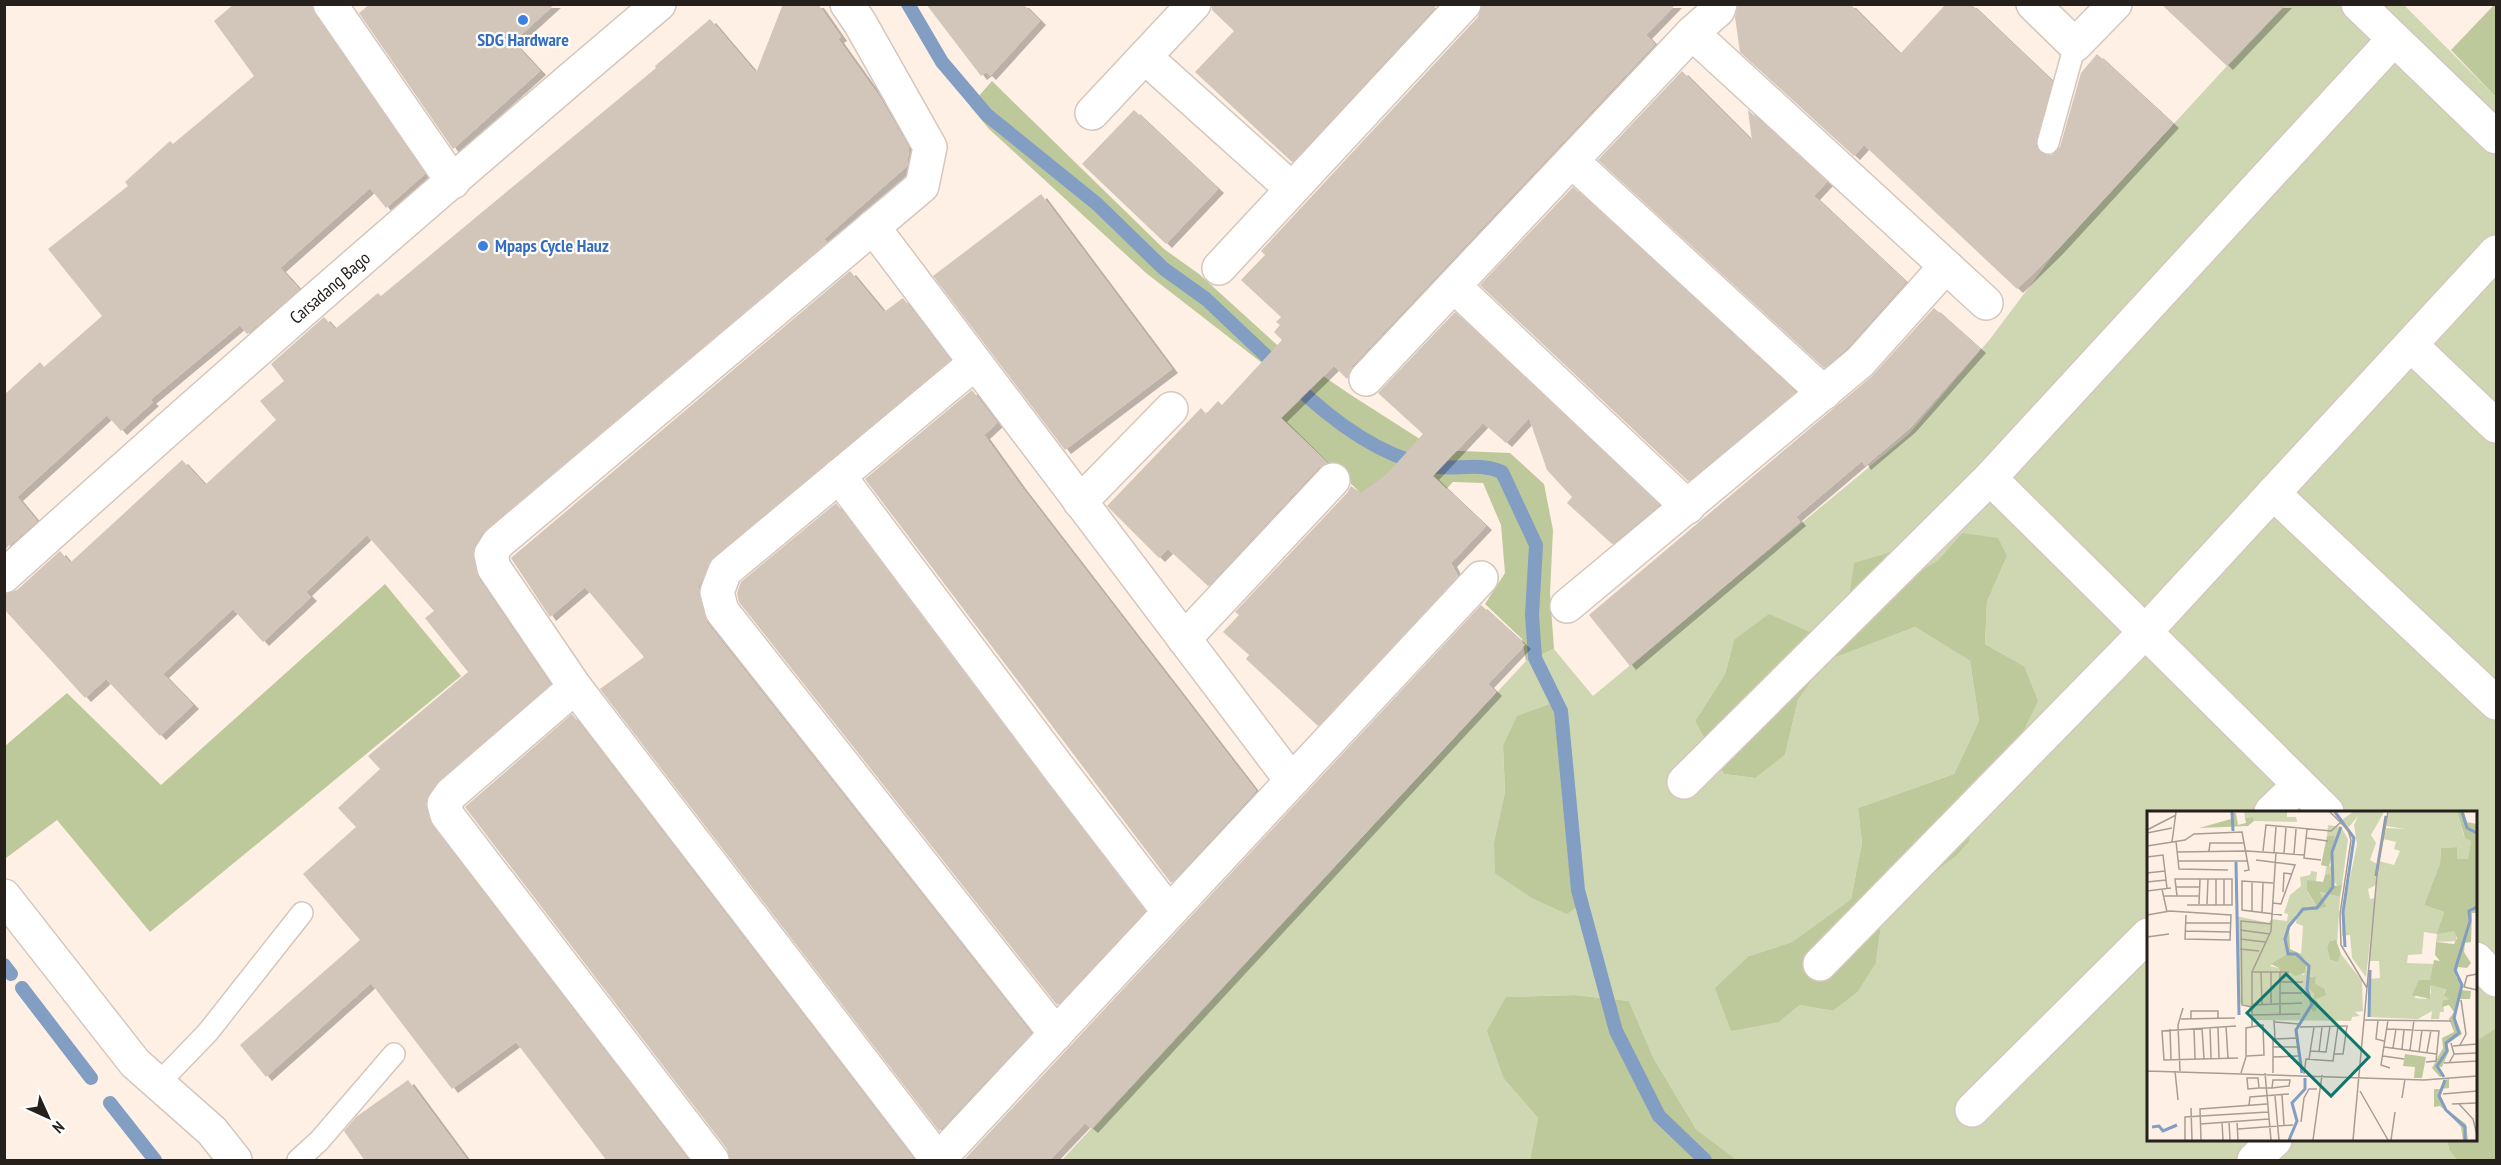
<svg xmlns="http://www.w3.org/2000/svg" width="2501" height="1165" font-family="'PT Sans Narrow',sans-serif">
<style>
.green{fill:#ced7b2;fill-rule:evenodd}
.forest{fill:#bec99b}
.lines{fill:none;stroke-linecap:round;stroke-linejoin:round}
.stream{stroke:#839ec3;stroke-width:14}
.building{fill:#d2c5b9;filter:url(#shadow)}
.lane-casing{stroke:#d5c7bc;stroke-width:24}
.street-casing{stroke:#d5c7bc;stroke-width:36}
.secondary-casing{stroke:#d5c7bc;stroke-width:36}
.lane{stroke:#fff;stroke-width:21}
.street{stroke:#fff;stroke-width:33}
.secondary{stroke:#fff;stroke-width:33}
.shop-dot{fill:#3f7fe0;stroke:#fff;stroke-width:2}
.labels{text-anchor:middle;stroke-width:4.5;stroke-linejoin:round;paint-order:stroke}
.shop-label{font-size:18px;font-weight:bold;fill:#366cbe;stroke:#fff}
.street-label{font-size:18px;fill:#25201b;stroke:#fff}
.inset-river{fill:none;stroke:#839ec3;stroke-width:3}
.inset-road{fill:none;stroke:#a79d94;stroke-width:1.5}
.view{fill:#0f766e;fill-opacity:0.15;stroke:#0f766e;stroke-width:3}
.inset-edge{fill:none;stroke:#25201b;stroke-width:3}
</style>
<defs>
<filter id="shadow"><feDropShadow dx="6" dy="4" stdDeviation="0" flood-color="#0004"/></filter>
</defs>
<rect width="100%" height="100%" fill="#fef0e4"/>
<!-- green -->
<path class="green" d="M2283,5H2404L2496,97V1028L2476,1041V812H2148V1140H2447L2449,1150L2457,1160H1737L1696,1129L1654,1059L1629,1001L1575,995L1507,997L1504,1079L1538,1118L1530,1160H1062L1526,661L1554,649L1593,696L1909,434L1990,339L2054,254ZM1962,533L2007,556L1987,602L1985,644L2024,666L1974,796L1918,884L1881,926L1876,963L1858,992L1833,1011L1800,1005L1779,1022L1749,956L1792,942L1851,899L1862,843L1858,808L1954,774L1979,721L1970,661L1915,627L1826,661L1798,700L1785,755L1754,778L1724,774L1695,721L1725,674L1734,640L1814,634L1860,625L1903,582L1938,560ZM1556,702L1561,711L1578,890L1581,903L1494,842L1505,792L1503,746Z"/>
<!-- forest -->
<g class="forest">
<path d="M2494,5H2496V97L2451,50Z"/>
<path d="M992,81L1164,249L1199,274L1276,344L1351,395L1437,450L1510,453L1544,484L1553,530L1550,593L1554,649L1526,661L1522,639L1485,604L1505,573L1501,525L1483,483L1453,482L1434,502L1421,503L1388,473L1365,497L1281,418L1300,399L1262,363L1146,273L989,129L970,106Z"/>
<path d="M1962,533L1998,538L2007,556L1987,602L1985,644L2024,666L2038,701L2015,748L1974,796L1969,841L1957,855L1918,884L1881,926L1876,963L1858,992L1833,1011L1800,1005L1779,1022L1731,1031L1715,988L1749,956L1792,942L1851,899L1862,843L1858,808L1954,774L1979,721L1970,661L1915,627L1826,661L1798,700L1785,755L1755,778L1724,774L1695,721L1725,674L1734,640L1769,614L1814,634L1860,624L1850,592L1854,563L1891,552L1904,581L1938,560Z"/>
<path d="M385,584L461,676L150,932L57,820L6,858L5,856V746L67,693L161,785Z"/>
<path d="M1556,702L1561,711L1578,890L1582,903L1567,914L1532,898L1495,873L1494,842L1505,792L1503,746L1517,716Z"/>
<path d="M1575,995L1629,1001L1654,1059L1696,1129L1737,1160H1530L1538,1118L1504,1079L1487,1031L1506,997Z"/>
<path d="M2496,1028V1160H2457L2449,1150L2447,1140H2476V1041Z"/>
</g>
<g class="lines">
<!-- stream -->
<g class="stream">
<path d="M908,4L942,62L987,115L1097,204L1164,269L1206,299L1279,368"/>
<path d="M1292,382C1329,418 1374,453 1425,465C1453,472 1476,461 1502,472L1536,545L1532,615L1535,658L1561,711L1578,890L1616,1031L1659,1116L1705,1160"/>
<path d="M4,965L11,974"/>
<path d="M22,988L91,1078"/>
<path d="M110,1103L155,1160"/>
</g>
</g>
<!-- building -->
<g class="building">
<path d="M234,4H311L315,15L425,174L386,208L370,188L280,268L299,289L247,334L240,325L150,400L153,402L121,431L107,415L17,497L37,521L4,550V395L40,362L44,367L102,316L48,249L128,186L125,182L170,141L173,144L254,76L214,21Z"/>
<path d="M370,4H555L513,42L540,71L453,149L359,13Z"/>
<path d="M783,4H818L841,37L838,39L879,96L909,148L907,166L824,239L827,242L482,533L475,544L473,557L478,578L550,684L439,780L425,801L432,826L689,1161H607L516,1042L452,1089L371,983L266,1077L240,1045L360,940L303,874L356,827L338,808L380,769L368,756L468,672L425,618L434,611L367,535L306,592L311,597L263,642L233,609L163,674L193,705L160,736L106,679L85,698L4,609V594L17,590L60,551L70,563L182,460L205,485L276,420L260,401L284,381L271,364L324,317L335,329L378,293L381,296L656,68L655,66L710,19L756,73Z"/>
<path d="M926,4H1023L1040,21L990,76L986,72L981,76Z"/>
<path d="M1212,4H1438L1292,162L1195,72L1234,31L1212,10Z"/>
<path d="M1482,4H1676L1646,35L1655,44L1352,366L1347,379L1334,366L1281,418L1327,463L1319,467L1208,586L1168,549L1159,558L1107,506L1201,408L1206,414L1218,401L1222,405L1282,340L1274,332L1280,325L1276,322L1281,317L1241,280L1265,255L1261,251L1478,17Z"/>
<path d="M1738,4H1850L1900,54L1946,4H1971L2052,81L2036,140V147L2044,155H2052L2060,147L2081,73L2097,54L2173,124L2056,251L2017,289L1864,145L1854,156L1740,52L1735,17Z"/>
<path d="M2161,4H2286L2227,66Z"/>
<path d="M1682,71L1752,141L1748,110L1827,182L1814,196L1906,282L1847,348L1824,368L1598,160Z"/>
<path d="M1134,110L1218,189L1166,244L1082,164Z"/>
<path d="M1573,187L1795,392L1688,481L1480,285Z"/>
<path d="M1041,194L1172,369L1065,450L933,276Z"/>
<path d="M850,271L884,312L903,298L950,360L713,557L699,585V596L707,623L1031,1033L939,1131L600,689L644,657L585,587L550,617L511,558Z"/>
<path d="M1934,308L1980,349L1910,428L1865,466L1862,461L1796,517L1800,522L1630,666L1589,615L1872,376Z"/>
<path d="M1455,312L1659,505L1612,544L1567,503L1572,497L1547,470L1529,418L1506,443L1483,423L1433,476L1486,526L1451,563L1458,576L1318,726L1246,659L1249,655L1223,632L1239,615L1235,612L1347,493L1351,486L1361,493L1387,474L1423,434L1378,393Z"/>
<path d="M972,390L997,423L984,435L1020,485L1256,791L1171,883L865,479Z"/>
<path d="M836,503L1145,911L1057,1005L739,602L737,593L741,582Z"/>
<path d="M1481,605L1525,645L1488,684L1496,692L1092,1129L1085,1123L1049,1161H963Z"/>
<path d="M572,714L915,1161H730L727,1149L465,807Z"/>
<path d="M408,1080L468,1161H365L344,1131L356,1117Z"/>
</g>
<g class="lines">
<!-- lane casing -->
<g class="lane-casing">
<g id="lane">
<path d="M2048,143L2075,45"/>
<path d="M159,1083L208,1032L302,913"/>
<path d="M298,1160L319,1141L394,1054"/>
</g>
</g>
<!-- street casing -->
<g class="street-casing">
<g id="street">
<path d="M330,4L453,182"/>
<path d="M847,4L860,23L930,147L922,186L498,543L491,554L494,568L575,687L938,1160"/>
<path d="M2033,4L2075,45L2115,4"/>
<path d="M2358,4L2496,137"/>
<path d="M1692,33L1986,303"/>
<path d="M1145,57L1292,189"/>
<path d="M1092,113L1194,4"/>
<path d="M1572,161L1824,393"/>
<path d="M873,227L1291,780"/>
<path d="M1219,268L1464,4"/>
<path d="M1455,287L1688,507"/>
<path d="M2411,345L2496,426"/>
<path d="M975,363L725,571L717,592L722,611L1056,1034"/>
<path d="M1366,379L1692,33L1718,10L1720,4"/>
<path d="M839,476L1060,770L1169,912"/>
<path d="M1990,478L2327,812"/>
<path d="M2273,493L2496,703"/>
<path d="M1080,502L1171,409"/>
<path d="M1567,606L1860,362L1946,266"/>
<path d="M1184,639L1333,480"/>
<path d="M575,687L451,794L444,804L447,815L712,1160"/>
<path d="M1684,782L1990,478L2394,39"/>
<path d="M2271,812L2299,785"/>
<path d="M2476,959L2496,980"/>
<path d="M1820,964L2145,632L2496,252"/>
<path d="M1972,1110L2148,935"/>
<path d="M938,1160L1481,578"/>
<path d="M2254,1160L2275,1140"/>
</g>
</g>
<!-- secondary casing -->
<g class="secondary-casing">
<g id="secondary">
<path d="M4,576C219,382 438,191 659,4"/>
<path d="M4,896L135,1063L212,1131L235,1160"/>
</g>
</g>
<!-- lane -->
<use href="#lane" class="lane"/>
<!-- street -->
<use href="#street" class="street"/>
<!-- secondary -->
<use href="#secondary" class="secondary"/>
</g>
<!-- markers -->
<g class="shop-dot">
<circle cx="523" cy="20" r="6"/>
<circle cx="483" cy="246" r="6"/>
</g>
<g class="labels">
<!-- shop labels -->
<g class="shop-label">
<text x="523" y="46">SDG Hardware</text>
<text x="495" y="252" text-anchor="start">Mpaps Cycle Hauz</text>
</g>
<!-- street labels -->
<g class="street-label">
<text transform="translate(330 288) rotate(-41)" y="6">Carsadang Bago</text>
</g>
</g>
<!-- overview -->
<g transform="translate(2147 811)">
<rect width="330" height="330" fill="#fef0e4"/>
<path d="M97,1H140V6H149L150,11L107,10L106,6L98,7ZM206,1H237L224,24L229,32L223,49L230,53L229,74L221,78L223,88L228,87L219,166L205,147L203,124L195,125L196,101L210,33L207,14L211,5L202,16L195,9ZM242,1H310L317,25L324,30L321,49L309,48L310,36L294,37L293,52L277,94L297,101L294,111L309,120V130L289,131L290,123L277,121L275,143L261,144L260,152L287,153L283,170L272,169L268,187L279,188L284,182L283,174L299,177L297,182L302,188L296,189L297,201H293L292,208H284L285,200L271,208L221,206L222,168L233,167L232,150H222L232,50L247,54L253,40L247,38L249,31L236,28L239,17L258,18L239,15ZM181,14L194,16L201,28L195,74L191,76L183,64H178L179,56L184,55L182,42L188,26L180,25ZM164,60L170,61L169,70H160V81L169,94L156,97L149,103L136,129L140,143L123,155L132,157L134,168L143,161L157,164L160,156L154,145L156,115L149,112L150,106L158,99L180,96L173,81L193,86L190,133L185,129L180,137L183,149L191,151L194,143L215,170L216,200L208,201L213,205L205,206L204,210L104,209L103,197L91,191L89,105L122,112L124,108L140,110L141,103L137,102L143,84L154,75L153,66L163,64ZM168,165V172L178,178L179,184L169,187L173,194L167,202L163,197L167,183L159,175L162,166Z" fill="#ced7b2" fill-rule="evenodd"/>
<path d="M310,1H317L320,11L330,13V102H325L324,131L318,132L317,141L324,152L320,157L311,156L309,166L315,172L314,179L324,180L323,188H310L309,208L315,223L300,233L302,240L295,256H290L297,264L293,266L285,257L296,237L295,227L307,221L302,208L307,201L302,194L295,196L296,189L302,188L297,184L299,178L283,174V188L265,184L272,169H283L287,149L293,150L288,144L289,131L307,133L310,127L307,120L290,123L297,101L277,94L293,52L294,37L310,36V48H321L324,30L318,27ZM84,2H89L91,14L99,12L98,7L106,6L107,10L101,15L52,17L84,8ZM180,25H188L182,56L174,54ZM183,63L187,75L195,74L193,86L173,81L180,96L157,100L142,117L143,138L154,143L160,153L158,162L148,165L143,161L138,168L134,167L132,157L124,153L140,143L136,128L141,115L156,97L169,94L160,80V69L176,71L178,64ZM189,129L194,143L191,151L183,149L180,137L183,130ZM169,165L168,172L178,178L179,184L169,188L173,194L167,202L163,197L167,183L159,175L162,166ZM258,243L279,246L275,267H267L268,256L256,255ZM302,268V277L294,278L293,284L299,298L319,313L321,329H316L314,316L301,302L293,295L287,296V278H293L297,269Z" fill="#bec99b"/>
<path class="inset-river" d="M85,1L86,20M188,1L207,27L196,101L198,136M315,1L320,17L330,22M89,51L92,204M229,65L239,5M222,206L223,159M155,262L149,219L165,193L160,178L162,155L149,143H141L138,128L142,115L156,98L170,97L186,76L185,41L194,16M297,266L290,255L300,240L299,232L312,222L307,207L315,174L308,159L323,110L322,100L330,96M298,269L292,285L299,299L318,316V329M5,316L12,315L16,320L30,314M142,329L150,310L145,292L158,278V267"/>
<path class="inset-road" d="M183,1L201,19L204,29L193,103L194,134L220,177L206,329M160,18L157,47L174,49M0,19L29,4M0,22L25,17M159,27L181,30M29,30L32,58L81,59M25,31L29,1M0,35L38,29L47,23L95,21L102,59L97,60M62,40L63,32H97M100,40L158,44M116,40L119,14L184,20L193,12M30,41L100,40M127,41L129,16M137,42L139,17M147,43L149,18M0,46L16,44L20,77M109,49L148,54L134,93L126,92M31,50H101M0,62L18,60M0,71L19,69M126,72L95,70V99L135,104M29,76H53M15,78L20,101M0,80L24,77M136,81L137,62L144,63M16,85H53M30,85L28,68H85V94H40M52,93L53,68M60,93L61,68M69,94V68M77,94V68M105,101V70M115,102L116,71M0,104L23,100L84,104L83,129L38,128L39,104M38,112H83M93,119L123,123M38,120L83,121M0,126L22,123M93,128L118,131M93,138L112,140M105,161H142M114,161L115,193M124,161V192M133,161V203M330,163L320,165L317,176L330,179M133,171H156M220,177L231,53L241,1M133,182H155M105,194L155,192M105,196L95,194L94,110L125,113M105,204L153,203M34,208L88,207M44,208V200H71V207M127,209L128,228M218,209L304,210M231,209L229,228L237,230M241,209L234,254L243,257M128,211L152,213M79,215L81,247M89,215L15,220L17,249L91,247M105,215V161L124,120L129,41M63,216L64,247M71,216L72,247M153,216L201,215M47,217L48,248M55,217L57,248M23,218L24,249M240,218L292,220L289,250L279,251M313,234L319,223L314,189M306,235L330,233M126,236H152M237,236L289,243M246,237L249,218M255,238L257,219M263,239L267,209M163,240L179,241L183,215M172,241L175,216M272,241L275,219M280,241L284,219M187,243H196L200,215M307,243L330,242M236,245L257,248M126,246L151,245M162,248L167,216M297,252L330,250M302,252L307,243L304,232M0,259V329M0,260L277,269L330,265M28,260L31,289M33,260L31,214L36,197M94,262L99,246V217L116,214L117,244L100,245M118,262L124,329M126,262V228L151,227M157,263L159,248L186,250L191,215M112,277L111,267H100L101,278L112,277H125L142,275L143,269H126L125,277M213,280L241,329M296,283L330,280M135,284L137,314M128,285L132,329M255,287L258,268M305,293L330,292M312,293L326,308L330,324M102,294L103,286L142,283M44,297L45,329M90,310L91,329M75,311L76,329M82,311L83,329M154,311L157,287L162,278H170M53,313L122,308M91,318L146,314M38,329V306L121,301M54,329L53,298L120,293M166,329L175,264M244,329L248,301"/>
<path class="view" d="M139,163L222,246L184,285L100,202Z"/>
<rect width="330" height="330" class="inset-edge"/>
</g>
<!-- border -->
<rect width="2501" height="1165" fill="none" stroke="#25201b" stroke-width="12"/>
<!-- north arrow -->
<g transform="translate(48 1117) rotate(135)" stroke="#ffffff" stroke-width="4.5" paint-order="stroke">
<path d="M0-4.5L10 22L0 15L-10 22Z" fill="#25201b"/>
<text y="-9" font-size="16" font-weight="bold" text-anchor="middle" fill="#25201b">N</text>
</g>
</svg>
